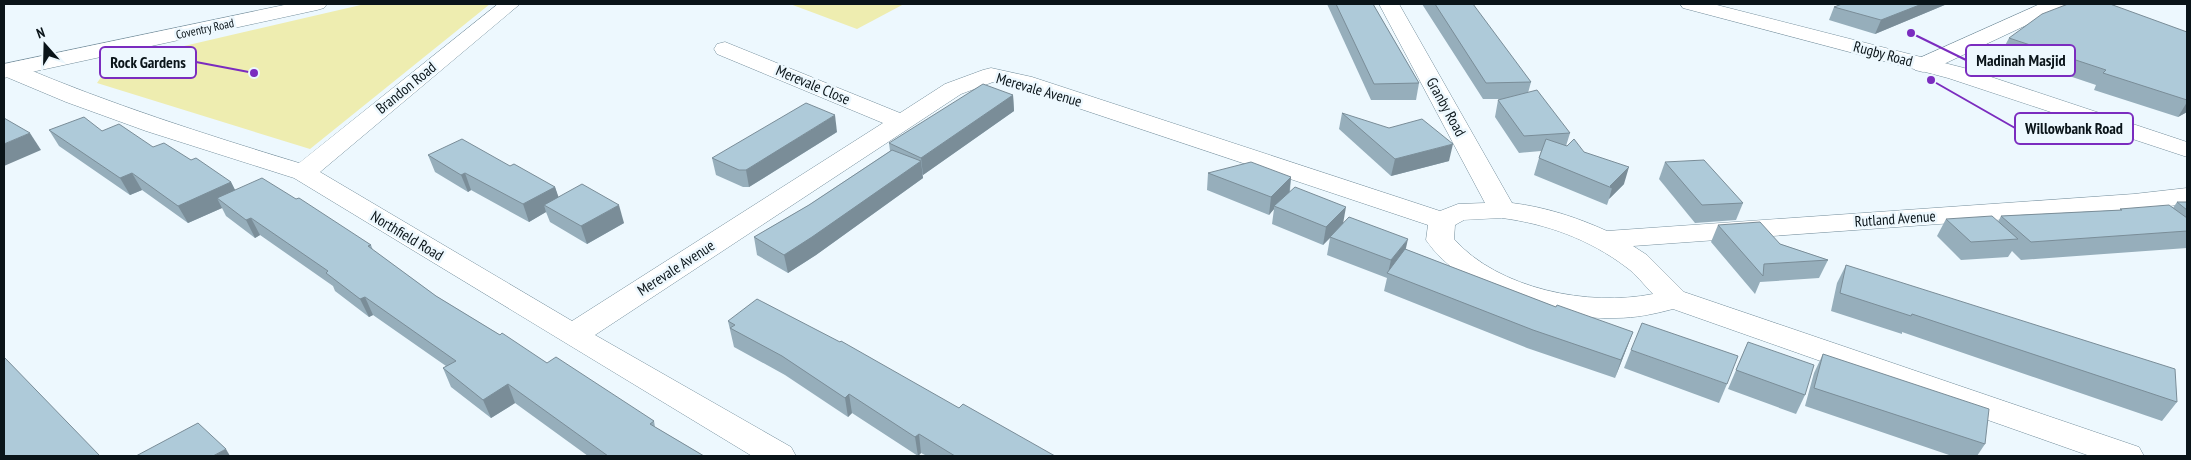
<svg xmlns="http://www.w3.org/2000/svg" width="2191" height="460" font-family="'PT Sans Narrow',sans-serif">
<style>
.green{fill:#eeedb0}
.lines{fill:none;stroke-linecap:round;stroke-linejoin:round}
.minor-casing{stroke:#748e9c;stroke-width:1}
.major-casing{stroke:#748e9c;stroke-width:1}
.minor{fill:#fff;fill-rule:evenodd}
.major{fill:#fff;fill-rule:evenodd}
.wall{fill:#96aebb}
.shaded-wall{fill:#7a8d98}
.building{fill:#aecad9;stroke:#7a8d98}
.labels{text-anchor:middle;stroke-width:5;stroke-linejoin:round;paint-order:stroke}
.far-street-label{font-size:12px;fill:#0a1419;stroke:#edf8fe}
.street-label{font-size:15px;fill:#0a1419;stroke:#edf8fe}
.leader{fill:none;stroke:#7b2cbf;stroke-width:2}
.callout-dot{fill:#7b2cbf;stroke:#edf8fe;stroke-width:2}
.callout{fill:#edf8fe;stroke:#7b2cbf;stroke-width:2}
.callout-label{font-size:16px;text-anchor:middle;font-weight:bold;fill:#0a1419}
</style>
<rect width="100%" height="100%" fill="#edf8fe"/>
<!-- green -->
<g class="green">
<path d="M365,4H490L310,149L97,83L111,63Z"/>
<path d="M790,4H904L857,29Z"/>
</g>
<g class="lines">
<!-- minor casing -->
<g class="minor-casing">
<g id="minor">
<path d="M498,4H520L320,172L572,321L883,123L717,54L714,49L717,44L725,42L900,113L945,84L983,70L991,68L1032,77L1440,211L1458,204L1485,203L1379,4H1399L1512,203C1545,207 1576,217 1607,231L2134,194L2187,188V204L2134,210L1633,246L1647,255L1684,292L2139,447L2144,456H2090L1673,309C1654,314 1636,318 1616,318C1553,320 1463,294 1426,240L1428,225L1018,88L993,82L961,94L595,335L791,447L796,456H752L294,178L146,131L66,102L4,76V65L10,63L18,65C110,104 204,134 299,163ZM1502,218C1547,224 1589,239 1626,267C1636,274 1644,285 1653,294C1589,307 1498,289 1454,239L1455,225L1464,220Z"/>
<path d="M2040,4H2066L2063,8L1931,70L1923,72L1915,70L1912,65L1915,60Z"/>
</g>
</g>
<!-- major casing -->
<g class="major-casing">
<g id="major">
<path d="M289,4H327L324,8L317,10L4,78V64Z"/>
<path d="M1680,4H1713L1964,68L2187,142V157L1948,78L1683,8Z"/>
</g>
</g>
<!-- minor -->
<use href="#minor" class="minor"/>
<!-- major -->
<use href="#major" class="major"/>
</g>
<!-- wall -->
<g class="wall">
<path d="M1327,4H1373L1419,83L1416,100H1371Z"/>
<path d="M1422,4H1468L1531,82L1528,93L1570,133L1566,146L1584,152L1624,184L1609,199L1607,205L1534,175L1541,151L1519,153L1495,117L1498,100L1504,99H1483Z"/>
<path d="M1947,4L1875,34L1829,20L1834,7Z"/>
<path d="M2187,32V112L2178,117L2094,90L2096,85L2001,53L2009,38Z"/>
<path d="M1013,95L1014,111L923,175L922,174L923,178L816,255L788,273L757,255L754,237L809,205L890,151L889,143Z"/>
<path d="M1342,113L1449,161L1391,176L1339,129Z"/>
<path d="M49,130L102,131L191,160L231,182L235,190L296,199L371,245L373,250L436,296L500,335L547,363L654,421L655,427L704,456H588L515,403L491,418L451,387L443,368L446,366L373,315L369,317L335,291L333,286L260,235L255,238L226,216L222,208L188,223L142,190L130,195L59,146Z"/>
<path d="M837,132L749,187H743L716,175L712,158Z"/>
<path d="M428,155L510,166L555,187L558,197L624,223L587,244L550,222L546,212L529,222L471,190L468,192L435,172Z"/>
<path d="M1665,162L1743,203L1736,220L1695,223L1659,179Z"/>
<path d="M1208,173L1291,177L1290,191L1344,223L1405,249L1556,307L1633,332L1615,378L1527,348L1384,291L1387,278L1327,255L1330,238L1323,245L1272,224L1274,209L1269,215L1207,190Z"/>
<path d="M2177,202H2187V248L2021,260L2012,251L2008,257L1961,260L1937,236L1946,219L1998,222L2001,216L2120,210V209L2173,208Z"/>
<path d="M1718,225L1780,244L1828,260L1819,278L1760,282L1755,294L1711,242Z"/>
<path d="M1846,265L2177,402L2162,421L1902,332V334L1831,311L1837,283Z"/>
<path d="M728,321L959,408L1055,456H927L921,453L918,456L852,413L848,417L785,375L734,347Z"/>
<path d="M1748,342L1805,395L1796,414L1728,389Z"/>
<path d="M1631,350L1727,384L1719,403L1624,368Z"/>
<path d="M1823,354L1985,444L1977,456H1952L1805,406L1814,373Z"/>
</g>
<!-- shaded-wall -->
<g class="shaded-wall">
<path d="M1922,4H1947L1875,34L1881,20Z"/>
<path d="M1013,95L1014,111L923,175L921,158Z"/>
<path d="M2187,102V112L2178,117Z"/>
<path d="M835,115L837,132L749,187L746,170Z"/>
<path d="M30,133L41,150L4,166V144Z"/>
<path d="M1453,144L1449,161L1391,176L1395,159Z"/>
<path d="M921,161L923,178L816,255L788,273L784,255Z"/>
<path d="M1629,167L1624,184L1609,199L1612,188L1610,186Z"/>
<path d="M132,173L142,190L130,195L120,178Z"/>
<path d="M465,173L471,190L468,192L461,175Z"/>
<path d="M1291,177L1289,194L1274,206V209L1269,215L1271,197Z"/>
<path d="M231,182L240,200L217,198L222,208L188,223L178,206Z"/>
<path d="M555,187L561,204L544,205L546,212L529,222L523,204Z"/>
<path d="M619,205L624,223L587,244L581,226Z"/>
<path d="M1346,207L1343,224L1323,245L1326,227Z"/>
<path d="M251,218L260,235L255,238L246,220Z"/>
<path d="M1408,239L1404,257L1388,273L1391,260Z"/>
<path d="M365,297L373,315L369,317L360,299Z"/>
<path d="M1633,332L1626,350L1615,378L1621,360Z"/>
<path d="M508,384L515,403L491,418L483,400Z"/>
<path d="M849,394L852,413L848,417L845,398Z"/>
<path d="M919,434L921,453L918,456L915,437Z"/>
<path d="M226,449L230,456H213Z"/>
</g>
<!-- building -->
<g class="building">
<path d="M1336,4H1373L1419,83L1374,84Z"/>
<path d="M1435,4H1468L1469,5L1470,4H1473L1531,82L1486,83Z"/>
<path d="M1842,4H1922L1881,20L1834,7Z"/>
<path d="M2068,4H2110L2187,32V100L2103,73L2106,70L2009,38L2042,14Z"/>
<path d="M983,84L1013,95L921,158L889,143Z"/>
<path d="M1537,90L1570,133L1524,136L1498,100Z"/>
<path d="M806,103L835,115L746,170H739L712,158Z"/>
<path d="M1342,113L1389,128L1422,119L1453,144L1395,159Z"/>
<path d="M84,117L102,131L119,124L153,147L164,143L191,160L196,158L231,182L178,206L132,173L120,178L49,130Z"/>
<path d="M4,118L30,133L4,144Z"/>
<path d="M462,139L510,166L514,164L555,187L523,204L465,173L461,175L428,155Z"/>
<path d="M1546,139L1567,146L1574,139L1584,152L1629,167L1610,186L1612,188L1539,158Z"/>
<path d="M892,150L921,161L812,237L784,255L754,237L809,205Z"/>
<path d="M1704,160L1743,203L1702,205L1665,162Z"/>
<path d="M1251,162L1291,177L1271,197L1208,173Z"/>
<path d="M262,178L296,199L299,198L371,245L368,246L436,296L500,335L502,333L547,363L556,357L654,421L650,424L704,456H608L508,384L483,400L443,368L456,361L365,297L360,299L326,273L328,271L251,218L246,220L217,198Z"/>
<path d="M582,184L619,205L581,226L544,205Z"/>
<path d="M1295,187L1346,207L1326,227L1274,206Z"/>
<path d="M2177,202H2187V210Z"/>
<path d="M2169,205L2187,218V231L2031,242L2001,216L2122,210L2120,209Z"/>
<path d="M1992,216L2018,239L1971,242L1946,219Z"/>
<path d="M1349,217L1408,239L1391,260L1330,237Z"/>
<path d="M1760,222L1780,244L1828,260L1764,264L1763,276L1718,225Z"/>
<path d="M1405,249L1556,307L1557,305L1633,332L1621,360L1533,330L1387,273Z"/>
<path d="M1846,265L2175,369L2177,402L1912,314L1911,316L1840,293Z"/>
<path d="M757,299L840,342L841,341L959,408L963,404L1055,456H955L919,434L915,437L849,394L845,398L782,356L730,328L735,325L728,321Z"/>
<path d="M1642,323L1738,356L1727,384L1631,350Z"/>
<path d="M1748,342L1814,365L1805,395L1736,370Z"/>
<path d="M1823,354L1989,409L1985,444L1814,388Z"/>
<path d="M4,357L100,456H4Z"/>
<path d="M198,423L226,449L213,456H136Z"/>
</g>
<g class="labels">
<!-- far-street labels -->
<g class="far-street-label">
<text transform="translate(205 29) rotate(-12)" y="4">Coventry Road</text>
</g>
<!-- street labels -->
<g class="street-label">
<text transform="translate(1883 54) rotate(15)" y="5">Rugby Road</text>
<text transform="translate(813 85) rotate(23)" y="5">Merevale Close</text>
<text transform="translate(406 88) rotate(-39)" y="5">Brandon Road</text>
<text transform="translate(1039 90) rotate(16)" y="5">Merevale Avenue</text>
<text transform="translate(1446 107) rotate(61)" y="5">Granby Road</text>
<text transform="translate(1895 219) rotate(-4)" y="5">Rutland Avenue</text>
<text transform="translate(407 236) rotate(31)" y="5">Northfield Road</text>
<text transform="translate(676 268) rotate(-33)" y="5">Merevale Avenue</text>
</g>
</g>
<!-- callouts -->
<path class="leader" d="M1911 33L1966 60M254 73L196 62M1931 80L2015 128"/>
<g class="callout-dot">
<circle cx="1911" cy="33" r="5"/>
<circle cx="254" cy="73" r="5"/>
<circle cx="1931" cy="80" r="5"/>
</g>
<g class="callout">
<rect x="1966" y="45" width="109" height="31" rx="5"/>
<rect x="100" y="47" width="96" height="31" rx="5"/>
<rect x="2015" y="113" width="118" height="31" rx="5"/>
</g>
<g class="callout-label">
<text x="2021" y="66">Madinah Masjid</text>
<text x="148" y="68">Rock Gardens</text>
<text x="2074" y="134">Willowbank Road</text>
</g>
<!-- border -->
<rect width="2191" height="460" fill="none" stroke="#0a1419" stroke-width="10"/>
<!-- north arrow -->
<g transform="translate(45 45) rotate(340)" stroke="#edf8fe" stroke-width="4" paint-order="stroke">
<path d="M0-4L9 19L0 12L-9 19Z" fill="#0a1419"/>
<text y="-8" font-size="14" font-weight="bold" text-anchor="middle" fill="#0a1419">N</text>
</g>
</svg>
